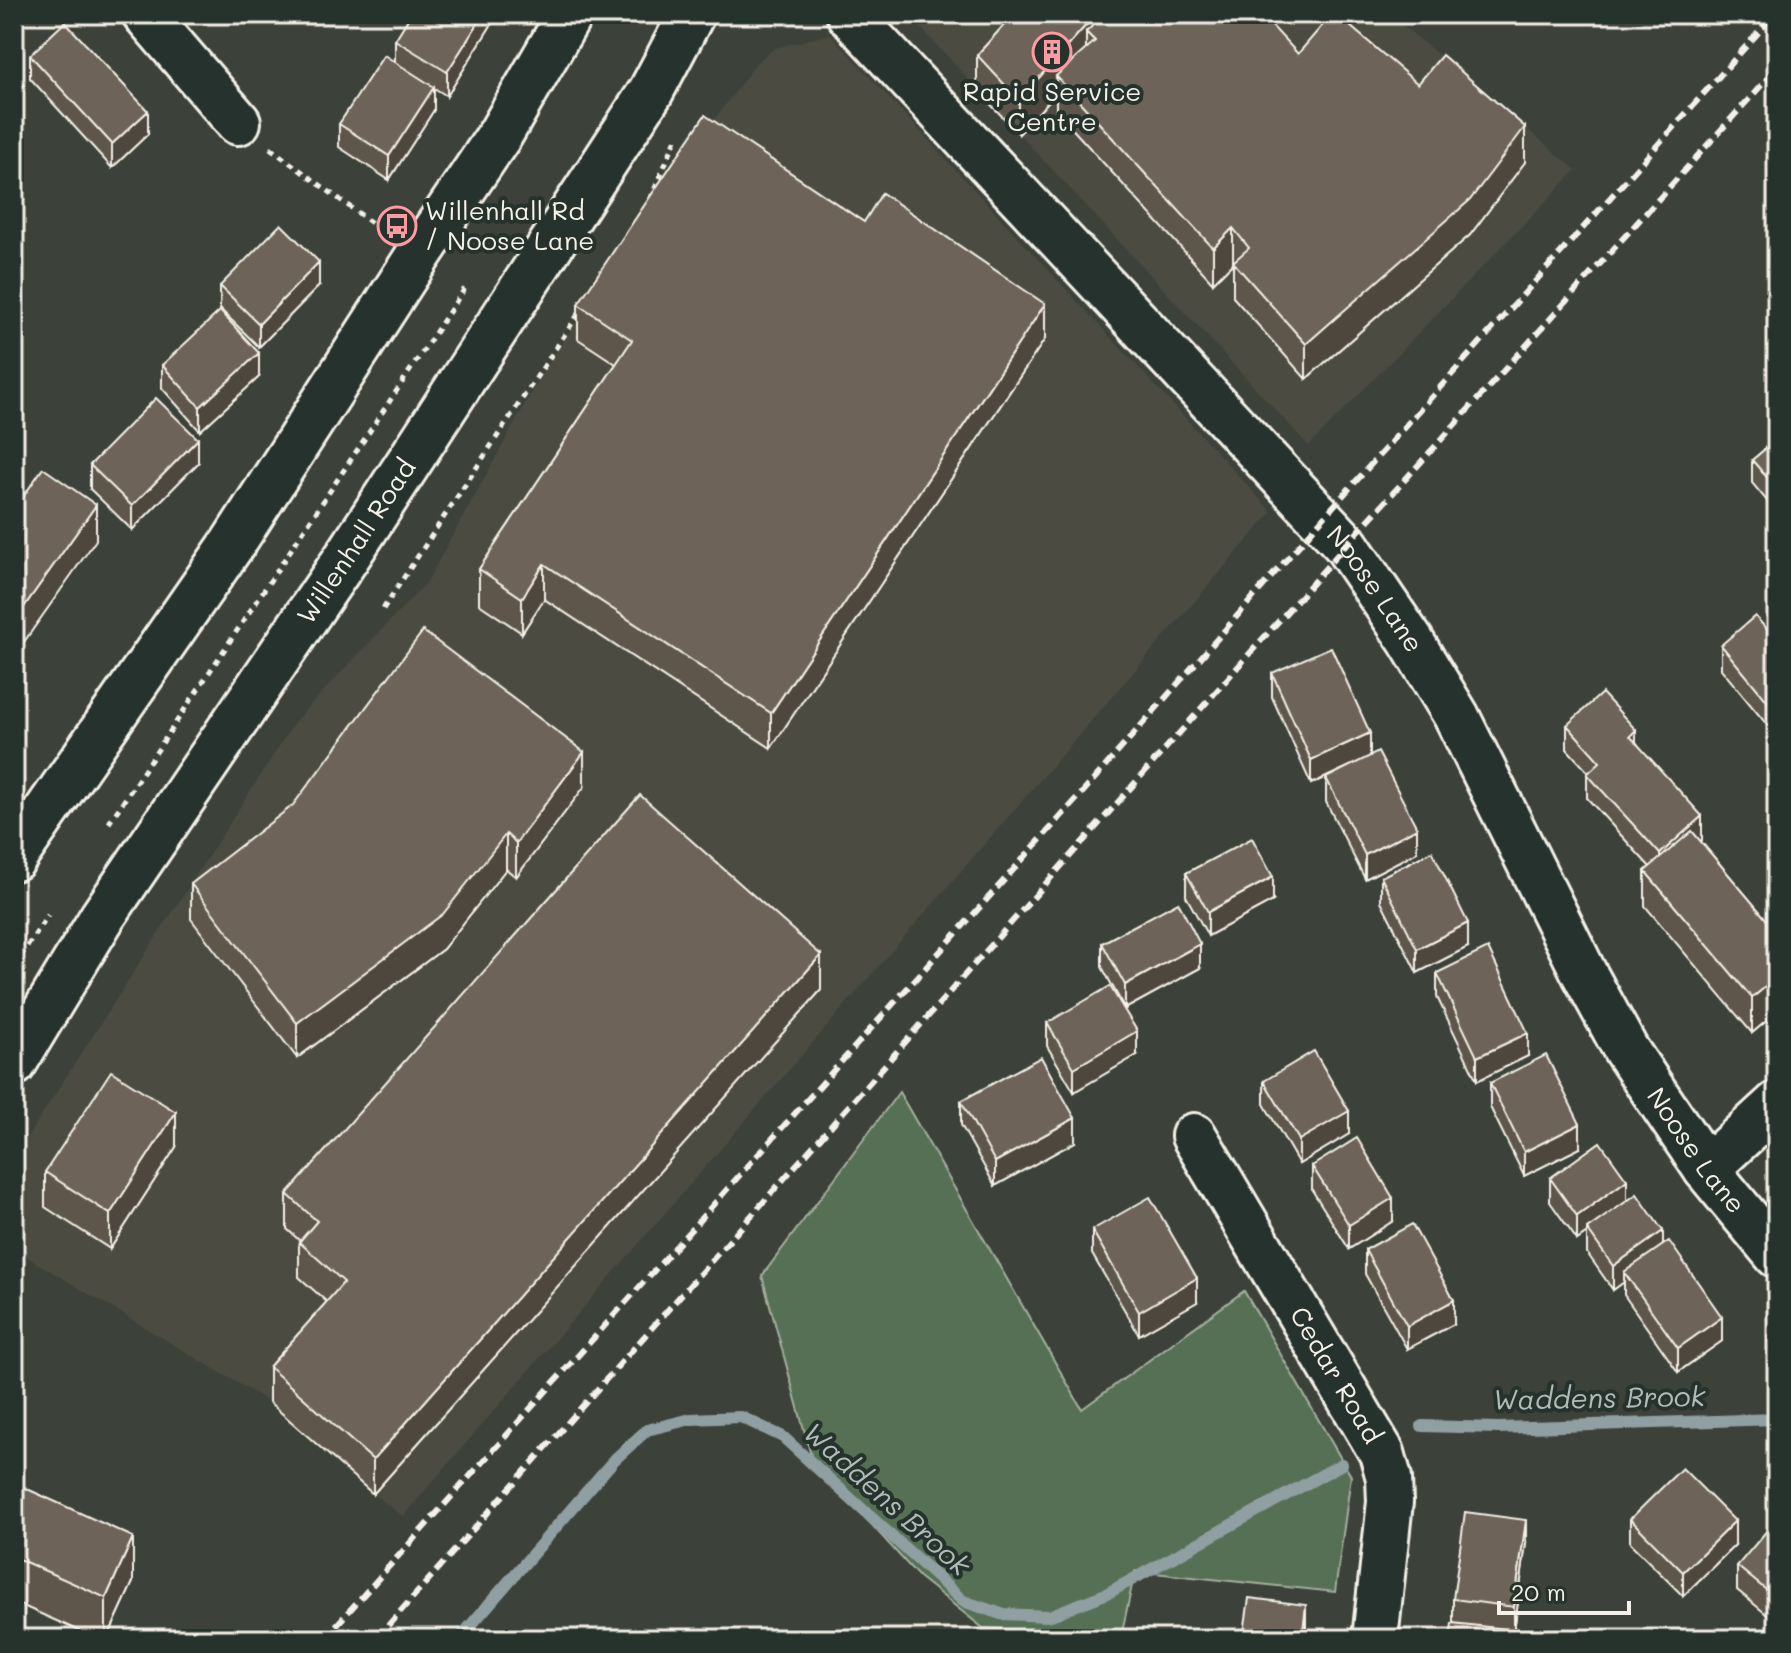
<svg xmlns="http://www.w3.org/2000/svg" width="1791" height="1653" font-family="Mali,sans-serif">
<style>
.built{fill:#4b4c43}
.green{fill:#567056;stroke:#a5b09f;stroke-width:2}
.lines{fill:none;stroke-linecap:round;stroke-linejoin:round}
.stream{stroke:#909fa2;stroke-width:12}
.minor-casing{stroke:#f4f1e8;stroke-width:50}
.highway-casing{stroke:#f4f1e8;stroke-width:50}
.path{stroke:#f4f1e8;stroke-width:5;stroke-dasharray:6 6;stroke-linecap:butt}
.minor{stroke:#26332d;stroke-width:44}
.highway{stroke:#26332d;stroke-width:44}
.rail{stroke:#f4f1e8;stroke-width:6;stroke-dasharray:12 6;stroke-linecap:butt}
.wall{fill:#5f564c;stroke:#f4f1e8;stroke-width:2}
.shaded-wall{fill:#4d463e;stroke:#f4f1e8;stroke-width:2}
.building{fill:#6e6458;stroke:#f4f1e8;stroke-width:2}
.labels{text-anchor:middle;stroke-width:8;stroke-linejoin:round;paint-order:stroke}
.poi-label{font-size:26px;fill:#f4f1e8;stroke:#26332d}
.street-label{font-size:26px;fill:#f4f1e8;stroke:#26332d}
.water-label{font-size:28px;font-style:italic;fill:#b1bbb9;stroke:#26332d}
</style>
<rect width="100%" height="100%" fill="#3c423a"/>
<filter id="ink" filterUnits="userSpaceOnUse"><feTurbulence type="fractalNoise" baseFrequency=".0125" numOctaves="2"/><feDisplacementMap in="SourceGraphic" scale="16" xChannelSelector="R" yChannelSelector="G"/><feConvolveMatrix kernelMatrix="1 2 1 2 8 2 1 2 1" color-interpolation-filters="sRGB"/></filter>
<g filter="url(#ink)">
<!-- built -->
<g class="built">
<path d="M908,14H1389L1576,170L1309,446Z"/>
<path d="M830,34L1272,512L403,1516L373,1494L269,1402L14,1249V1158L296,720L427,582L543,372L696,145L757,62L775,48Z"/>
</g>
<!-- green -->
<path class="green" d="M899,1092L1082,1409L1244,1291L1351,1476L1335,1592L1135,1571L1121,1637L983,1628L919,1577L812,1459L762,1276Z"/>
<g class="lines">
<!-- stream -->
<g class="stream">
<path d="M1422,1426L1499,1428L1777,1419"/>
<path d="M459,1639L614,1460L647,1430L691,1419L741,1417L783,1437L963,1601L1001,1614L1049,1616L1108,1593L1342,1464"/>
</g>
<!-- minor casing -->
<g class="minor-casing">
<g id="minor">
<path d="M145,14L238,122"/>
<path id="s1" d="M849,14L1346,545L1411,641L1457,717L1584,973L1626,1050L1706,1169L1777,1255"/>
<path id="s2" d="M1194,1136L1382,1453L1389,1478L1390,1502L1375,1639"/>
<path d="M1706,1169L1777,1104"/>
</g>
</g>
<!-- highway casing -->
<g class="highway-casing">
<g id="highway">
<path d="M14,858L233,543L418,256L501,133L570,14"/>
<path id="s3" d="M14,1063L103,916L347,557L650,93L692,14"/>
</g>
</g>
<!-- path -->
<g class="path">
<path d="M270,148L384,232"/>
<path d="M650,200L676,139"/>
<path d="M383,609L581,310"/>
<path d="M109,823L465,288"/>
<path d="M14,966L48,915"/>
</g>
<!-- minor -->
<use href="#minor" class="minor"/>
<!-- highway -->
<use href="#highway" class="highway"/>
<!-- rail -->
<g class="rail">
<path d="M324,1639L1075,801L1322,519L1775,14"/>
<path d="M376,1639L1346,545L1777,68"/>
</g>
</g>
<!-- wall -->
<g class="wall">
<path d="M498,14L447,96L434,88V110L389,180L339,147V124L395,61V40Z"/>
<path d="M1014,14L1298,54L1418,84L1525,162L1470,235L1306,379L1233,297V263L1213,283L1056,111V93L1019,134L977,90V55Z"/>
<path d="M30,55L148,134L112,168L30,78Z"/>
<path d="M864,222L1045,339L771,748L544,599L522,633L479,604V569L616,364L578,339V304Z"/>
<path d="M220,286H319L259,347L220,309Z"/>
<path d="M162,365L259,377L200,431L162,388Z"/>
<path d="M1777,439V513L1752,483V460Z"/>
<path d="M198,463L132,530L90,489V465Z"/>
<path d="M1777,641V737L1721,669V645Z"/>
<path d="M1272,673L1370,756L1417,852L1365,879L1326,802V778L1352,765L1311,784L1272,697Z"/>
<path d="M1567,725L1636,742L1702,840L1701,842L1777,932V1012L1752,1033L1645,906V871L1650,867L1587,798V774L1589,773L1567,749Z"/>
<path d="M584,787L516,877L506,869L443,949L297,1058L191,919V884Z"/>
<path d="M1186,873L1273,901L1208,936L1186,896Z"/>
<path d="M1381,877L1468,947L1417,973L1381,901Z"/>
<path d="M1102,943L1200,968L1125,1009L1102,967Z"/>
<path d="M1437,973L1528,1056L1477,1081L1437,997Z"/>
<path d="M821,990L373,1494L269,1402V1367L327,1302L299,1277V1242L300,1241L287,1229V1194Z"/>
<path d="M1047,1023L1137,1055L1074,1092L1047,1046Z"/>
<path d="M1264,1081L1349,1134L1299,1164L1264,1104Z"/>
<path d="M1490,1083L1580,1148L1524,1176L1490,1107Z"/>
<path d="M961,1101L1075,1142L995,1186L961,1125Z"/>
<path d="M176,1147L110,1249L45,1207V1172Z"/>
<path d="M1312,1166L1393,1221L1349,1249L1312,1190Z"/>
<path d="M1550,1178L1627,1201L1663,1245L1722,1341L1678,1372L1624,1295V1282L1613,1290L1587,1253V1233L1577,1240L1550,1202Z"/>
<path d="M1092,1230L1197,1302L1139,1335L1092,1254Z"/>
<path d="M1365,1250L1454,1324L1407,1349L1365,1274Z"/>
<path d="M14,1483L133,1582L107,1639H97L14,1602Z"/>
<path d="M1630,1519L1735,1545L1683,1596L1630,1543Z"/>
<path d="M1777,1535V1623L1737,1590V1566Z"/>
<path d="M1526,1543L1514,1631L1505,1630V1639L1453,1623V1599Z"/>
</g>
<!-- shaded-wall -->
<g class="shaded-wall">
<path d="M484,14H498L447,96V72Z"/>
<path d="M1096,14H1128L1095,41L1086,32V60L1056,76V93L1019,134V100Z"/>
<path d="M434,87V110L389,180V156Z"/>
<path d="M148,111V134L112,168V144Z"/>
<path d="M1525,127V162L1470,235L1306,379V344Z"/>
<path d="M1233,228V263L1213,283V248Z"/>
<path d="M319,262V286L259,347V324Z"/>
<path d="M1045,304V339L771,748V713Z"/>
<path d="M259,353V377L200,431V407Z"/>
<path d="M198,439V463L132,530V506Z"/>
<path d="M96,505V540L14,656V621Z"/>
<path d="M544,564V599L522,633V598Z"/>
<path d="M1636,730V754L1630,736Z"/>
<path d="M1370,733V757L1311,784V760Z"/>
<path d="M584,752V787L516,877V843Z"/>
<path d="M1702,816V840L1660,878V854Z"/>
<path d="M1417,828V852L1365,879V855Z"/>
<path d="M506,834V869L443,949L297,1058V1023Z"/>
<path d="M1273,877V901L1208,936V912Z"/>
<path d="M1468,923V947L1417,973V949Z"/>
<path d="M1200,944V968L1125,1009V985Z"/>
<path d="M821,955V990L373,1494V1460Z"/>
<path d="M1777,977V1012L1752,1033V998Z"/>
<path d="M1137,1031V1055L1074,1092V1068Z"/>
<path d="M1528,1033V1056L1477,1081V1057Z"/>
<path d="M1349,1111V1134L1299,1164V1140Z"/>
<path d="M176,1112V1147L110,1249V1214Z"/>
<path d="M1075,1118V1142L995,1186V1162Z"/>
<path d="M1580,1124V1148L1524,1176V1152Z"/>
<path d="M1627,1180V1204L1587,1229V1233L1577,1240V1216Z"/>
<path d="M1393,1198V1221L1349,1249V1225Z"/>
<path d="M1663,1231V1254L1624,1272V1282L1613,1290V1266Z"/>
<path d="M1197,1278V1302L1139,1335V1312Z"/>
<path d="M21,1290V1334L14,1351V1306Z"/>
<path d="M1454,1300V1324L1407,1349V1326Z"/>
<path d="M1722,1317V1341L1678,1372V1348Z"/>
<path d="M1526,1520V1543L1514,1631V1607Z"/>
<path d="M1735,1521V1545L1683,1596V1572Z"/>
<path d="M133,1537V1582L107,1639H106V1598Z"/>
<path d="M1306,1605V1629L1305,1639H1302Z"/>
</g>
<!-- building -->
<g class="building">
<path d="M411,14H484L447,72L395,40Z"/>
<path d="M1014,14H1096L1019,100L977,55Z"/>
<path d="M1105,14H1261L1298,54L1332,14H1336L1418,84L1442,55L1525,127L1470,200L1306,344L1233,262L1249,248L1233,228L1213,248L1056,76L1095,41L1086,32Z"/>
<path d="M65,22L148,111L112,144L30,55Z"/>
<path d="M384,55L434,87L389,156L339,124Z"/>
<path d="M705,115L864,222L882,193L1045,304L771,713L544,564L522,598L479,569L632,340L578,304Z"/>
<path d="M281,224L319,262L259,324L220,286Z"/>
<path d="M220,311L259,353L200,407L162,365Z"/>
<path d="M156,398L198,439L132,506L90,465Z"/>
<path d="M1777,439V489L1752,460Z"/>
<path d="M43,468L96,505L14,621V510Z"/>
<path d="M1755,616L1777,641V713L1721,645Z"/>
<path d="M423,631L584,752L516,843L506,834L443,914L297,1023L191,884L293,805Z"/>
<path d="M1331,647L1370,733L1311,760L1272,673Z"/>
<path d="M1602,693L1636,730L1630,736L1702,816L1660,854L1587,774L1600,762L1567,725Z"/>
<path d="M1378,752L1417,828L1365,855L1326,778Z"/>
<path d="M640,795L821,955L373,1460L269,1367L344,1282L299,1242L317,1221L287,1194Z"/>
<path d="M1692,831L1777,932V977L1752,998L1645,871Z"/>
<path d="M1252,838L1273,877L1208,912L1186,873Z"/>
<path d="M1432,851L1468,923L1417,949L1381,877Z"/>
<path d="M1178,902L1200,944L1125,985L1102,943Z"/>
<path d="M1488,948L1528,1033L1477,1057L1437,973Z"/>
<path d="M1110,986L1137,1031L1074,1068L1047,1023Z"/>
<path d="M1314,1051L1349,1111L1299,1140L1264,1081Z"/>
<path d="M1546,1055L1580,1124L1524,1152L1490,1083Z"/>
<path d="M1041,1057L1075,1118L995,1162L961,1101Z"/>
<path d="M111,1071L176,1112L110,1214L45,1172Z"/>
<path d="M1357,1138L1393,1198L1349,1225L1312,1166Z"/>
<path d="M1600,1142L1627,1180L1577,1216L1550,1178Z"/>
<path d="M1637,1194L1663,1231L1613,1266L1587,1229Z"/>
<path d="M1150,1197L1197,1278L1139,1312L1092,1230Z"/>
<path d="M1412,1224L1454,1300L1407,1326L1365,1250Z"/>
<path d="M1669,1241L1722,1317L1678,1348L1624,1272Z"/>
<path d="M14,1286L21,1290L14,1306Z"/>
<path d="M1682,1468L1735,1521L1683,1572L1630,1519Z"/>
<path d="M14,1483L133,1537L106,1598L14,1557Z"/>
<path d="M1465,1512L1526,1520L1514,1607L1453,1599Z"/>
<path d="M1769,1528L1777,1535V1599L1737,1566Z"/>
<path d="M1249,1598L1306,1605L1302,1639H1243Z"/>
<path d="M1452,1623L1505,1629L1504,1639H1450Z"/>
</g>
</g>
<!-- icons -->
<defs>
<g id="building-ring" transform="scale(2)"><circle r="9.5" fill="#26332d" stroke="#ff9aa2" stroke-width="1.5"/><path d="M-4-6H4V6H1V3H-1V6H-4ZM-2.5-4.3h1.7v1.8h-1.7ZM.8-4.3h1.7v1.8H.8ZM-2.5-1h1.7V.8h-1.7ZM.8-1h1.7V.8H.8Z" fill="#ff9aa2"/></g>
<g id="bus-ring" transform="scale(2)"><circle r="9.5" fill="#26332d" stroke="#ff9aa2" stroke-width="1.5"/><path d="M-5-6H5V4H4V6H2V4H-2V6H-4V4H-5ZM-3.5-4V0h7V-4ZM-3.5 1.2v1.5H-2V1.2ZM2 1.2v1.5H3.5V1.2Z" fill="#ff9aa2"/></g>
</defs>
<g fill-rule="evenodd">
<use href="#building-ring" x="1052" y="52"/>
<use href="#bus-ring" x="397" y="226"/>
</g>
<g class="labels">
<!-- poi labels -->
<g class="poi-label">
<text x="1052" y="101">Rapid Service<tspan x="1052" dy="30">Centre</tspan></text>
<text x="425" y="220" text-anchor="start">Willenhall Rd<tspan x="425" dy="30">/ Noose Lane</tspan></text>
</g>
<!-- street labels -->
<g class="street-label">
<text dy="9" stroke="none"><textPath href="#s3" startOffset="624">Willenhall Road</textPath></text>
<text dy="9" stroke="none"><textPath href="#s1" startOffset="780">Noose Lane</textPath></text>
<text dy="9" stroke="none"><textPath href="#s1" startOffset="1428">Noose Lane</textPath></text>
<text dy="9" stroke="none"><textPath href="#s2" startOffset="278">Cedar Road</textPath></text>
</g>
<!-- water labels -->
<g class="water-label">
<text transform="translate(1599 1398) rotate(-1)" y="10">Waddens Brook</text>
<text transform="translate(887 1499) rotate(42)" y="10">Waddens Brook</text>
</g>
</g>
<!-- margin -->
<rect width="1791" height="1653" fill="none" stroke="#26332d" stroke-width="48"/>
<rect x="24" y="24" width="1743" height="1605" fill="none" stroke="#f4f1e8" stroke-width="3" filter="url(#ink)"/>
<!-- scale -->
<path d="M1499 1601v12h130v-12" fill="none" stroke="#f4f1e8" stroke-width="4"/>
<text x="1511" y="1601" font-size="24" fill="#f4f1e8" stroke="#26332d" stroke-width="6" paint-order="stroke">20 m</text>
</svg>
